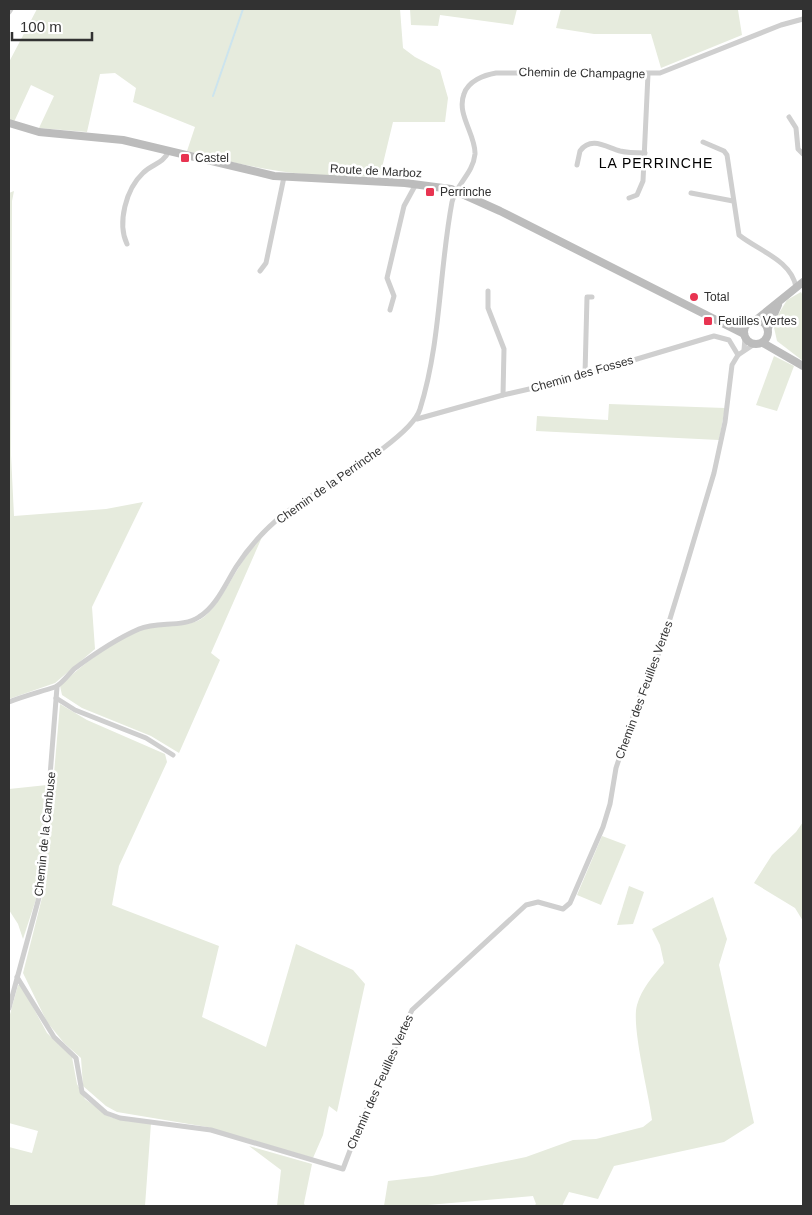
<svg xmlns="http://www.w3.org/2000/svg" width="812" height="1215" font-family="Helvetica,sans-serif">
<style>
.green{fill:#e6ebdd}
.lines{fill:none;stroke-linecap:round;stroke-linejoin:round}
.stream{stroke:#cce4ee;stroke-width:2}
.street{stroke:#cfcfcf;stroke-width:5}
.secondary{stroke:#bcbcbc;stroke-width:8}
.poi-dot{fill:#e83451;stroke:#fff;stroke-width:2}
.labels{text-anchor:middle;stroke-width:5;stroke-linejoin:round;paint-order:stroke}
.street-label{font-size:12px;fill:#323232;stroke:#fff}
.poi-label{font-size:12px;fill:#323232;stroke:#fff;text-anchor:start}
.neighbourhood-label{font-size:14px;letter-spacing:1px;fill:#000;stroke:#fff}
</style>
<rect width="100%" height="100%" fill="#fff"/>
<!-- green -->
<g class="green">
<path d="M37,9H400L403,48L415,57L440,70L448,98L445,122H393L380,176C309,179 255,169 187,151L195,127L133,102L136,88L115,73L100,74L87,132L39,128L54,96L31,85L14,122L9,119V62Z"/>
<path d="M410,9H517L513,25L440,15L438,26L411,25Z"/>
<path d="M561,9H742L738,10L742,35L661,68L651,34H594L556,28Z"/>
<path d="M14,191L12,201L11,455L14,516L106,509L143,502L92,607L95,649L55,683L9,699V193Z"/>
<path d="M801,292L803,296V361L777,341L773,323L787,300Z"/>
<path d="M774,356L794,366L777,411L756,405Z"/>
<path d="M609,404L725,408L719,440L536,431L537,416L608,420Z"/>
<path d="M262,537L211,653L220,660L179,753L151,736L82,708L62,695L60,686C82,664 122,634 152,626C170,622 188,629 204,617C218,606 231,579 241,564C247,554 255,546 262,537Z"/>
<path d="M60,704L87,720L165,754L167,762L119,866L112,905L219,946L202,1017L266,1047L296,944L353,970L365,984L337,1112L329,1106L323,1135L313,1158L207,1127L117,1112L106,1106L83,1086L81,1058L64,1043L47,1022L23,973L44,890Z"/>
<path d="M47,785L38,893L23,939L18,924L9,910V789Z"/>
<path d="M803,822V921L795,908L754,883L772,855L796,832Z"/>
<path d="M602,836L626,845L601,905L577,895Z"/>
<path d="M629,886L644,892L633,924L617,925Z"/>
<path d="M713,897L727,939L719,965L754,1123L724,1142L614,1166L598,1199L569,1192L562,1206H534L536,1204L533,1196L416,1206H384L388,1181L432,1176L526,1157L573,1140L596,1139L643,1127L652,1120C649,1094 631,1026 637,1005C642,988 653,976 664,963L660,945L652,929Z"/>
<path d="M18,985H21L47,1033L72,1057L77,1084L85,1099L110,1117L126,1121L151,1123L145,1206H9V1147L32,1153L38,1131L9,1123V1018Z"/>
<path d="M249,1146L312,1164L304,1203L305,1206H277L281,1170Z"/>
</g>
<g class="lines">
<!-- stream -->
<path class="stream" d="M213,96L243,9"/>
<!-- street -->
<g class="street">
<path d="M9,12L11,9"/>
<path d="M789,117L796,128L798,149L803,154"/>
<path d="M703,142L724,151L727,155L739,235C759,251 791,260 796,287"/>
<path d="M577,165L580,151C591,136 606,147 620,151C628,153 637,153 645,153"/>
<path d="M691,193L733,201"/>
<path d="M629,198L637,195L643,181L648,74"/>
<path d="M127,244C117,223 126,189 143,173C152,164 163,164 169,151"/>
<path d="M260,271L266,263L284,177"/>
<path d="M488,291V308L504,349L503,395"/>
<path d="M390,310L394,296L387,278L404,206L416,184"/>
<path d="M744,350L745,338"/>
<path d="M585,374L587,297H592"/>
<path d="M417,419L503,395L560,382L714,336L729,340L738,355"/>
<path d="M56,698L75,710L146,738L173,755"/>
<path d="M9,702C24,696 40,692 55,687C61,685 69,674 74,669C94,654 116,639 139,629C158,621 182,628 199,617C216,607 226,583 236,567C249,547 265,529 284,514C313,492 411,440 420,409C441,342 439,271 452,202C456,184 473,174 475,154C476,135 456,114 464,94C468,81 484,75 496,73H660L781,25L803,19"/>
<path d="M17,977L54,1037L76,1058L82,1092L106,1113L120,1118L211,1130L343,1169L360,1124L412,1010L526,905L538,902L563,909L570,903L603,827L610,804L616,768L640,696L661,648L685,570L714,473L725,422L732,365L738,355L753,345"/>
<path d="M9,1008L41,890L57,687"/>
</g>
<!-- secondary -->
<g class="secondary">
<path d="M9,123L39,132L123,140L274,176L405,183L451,189L500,211L744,334"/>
<circle cx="756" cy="332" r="12"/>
<path d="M756,320L803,282"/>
<path d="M725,322L747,324"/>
<path d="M768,328L778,305"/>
<path d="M763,343L803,366"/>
</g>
</g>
<!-- markers -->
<g class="poi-dot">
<rect x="180" y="153" width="10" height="10" rx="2.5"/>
<rect x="425" y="187" width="10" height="10" rx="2.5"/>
<circle cx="694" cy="297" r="5"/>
<rect x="703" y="316" width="10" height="10" rx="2.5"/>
</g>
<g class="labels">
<!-- street labels -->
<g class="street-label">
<text transform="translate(582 73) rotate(1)" y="4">Chemin de Champagne</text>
<text transform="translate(376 171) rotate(3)" y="4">Route de Marboz</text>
<text transform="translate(582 374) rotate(-16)" y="4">Chemin des Fosses</text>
<text transform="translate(329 485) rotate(-35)" y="4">Chemin de la Perrinche</text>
<text transform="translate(644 690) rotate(-70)" y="4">Chemin des Feuilles Vertes</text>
<text transform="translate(45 834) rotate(-84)" y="4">Chemin de la Cambuse</text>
<text transform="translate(380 1082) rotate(-66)" y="4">Chemin des Feuilles Vertes</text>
</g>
<!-- poi labels -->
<g class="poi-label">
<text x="195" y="162">Castel</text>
<text x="440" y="196">Perrinche</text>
<text x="704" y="301">Total</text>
<text x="718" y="325">Feuilles Vertes</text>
</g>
<!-- neighbourhood labels -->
<g class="neighbourhood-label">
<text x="656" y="168">LA PERRINCHE</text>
</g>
</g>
<!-- border -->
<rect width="812" height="1215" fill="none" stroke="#323232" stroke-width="20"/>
<!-- scale -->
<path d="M12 32v8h80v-8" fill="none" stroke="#323232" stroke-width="2.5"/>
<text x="20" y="32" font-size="15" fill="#323232" stroke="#ffffff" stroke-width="4" paint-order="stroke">100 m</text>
</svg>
